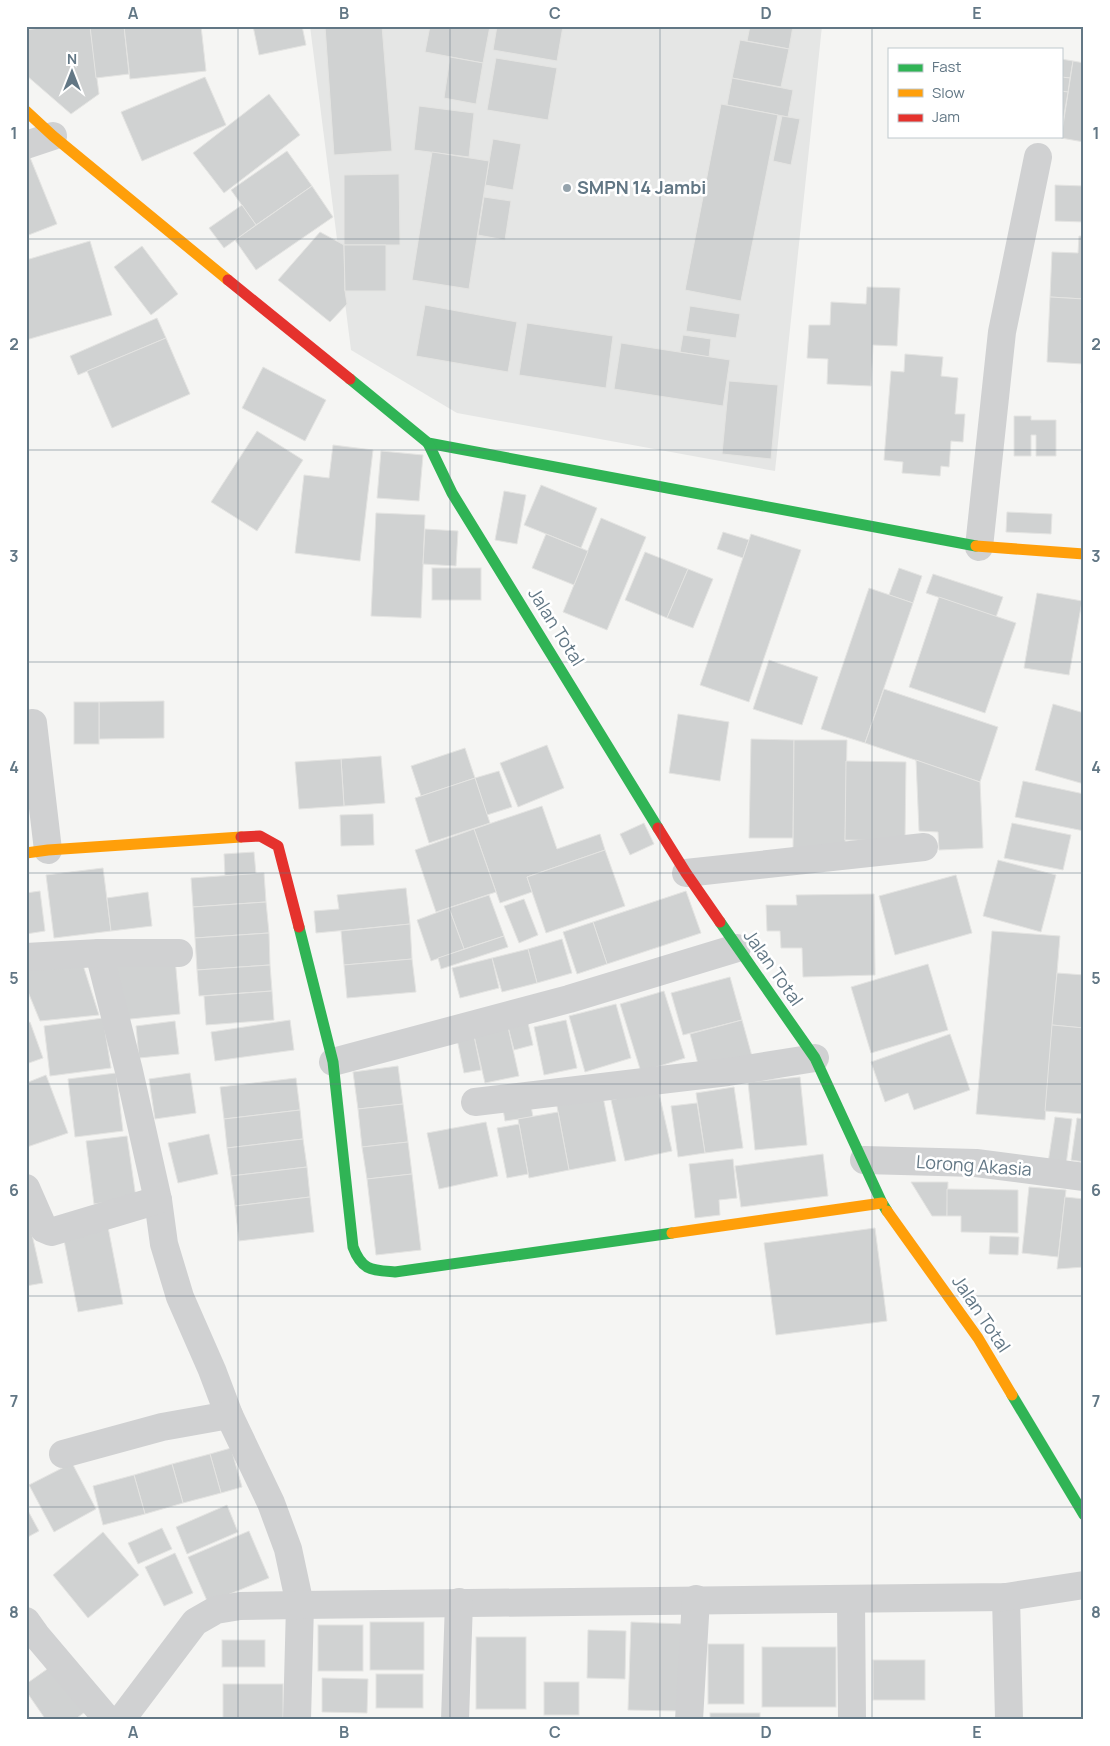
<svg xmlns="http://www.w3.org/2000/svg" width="1110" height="1746" font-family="Manrope,sans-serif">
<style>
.built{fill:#e5e6e5}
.building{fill:#d0d2d2;stroke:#e4e4e2}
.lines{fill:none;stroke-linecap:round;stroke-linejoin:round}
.street{stroke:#d0d1d2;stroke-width:28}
.fast{stroke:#30b455;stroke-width:11}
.slow{stroke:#ff9f0a;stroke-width:11}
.jam{stroke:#e5322d;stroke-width:11}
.grid{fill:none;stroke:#627785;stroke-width:1;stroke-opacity:0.55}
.poi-dot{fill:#95a3ac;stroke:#fff;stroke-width:2}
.labels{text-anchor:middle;stroke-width:5;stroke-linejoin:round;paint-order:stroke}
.poi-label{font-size:18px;font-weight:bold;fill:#627785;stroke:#fff;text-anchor:start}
.street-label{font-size:18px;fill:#627785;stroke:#fff}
.neatline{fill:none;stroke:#627785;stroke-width:2}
.grid-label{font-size:16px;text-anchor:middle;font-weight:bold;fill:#627785}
</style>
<rect width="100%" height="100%" fill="#f5f5f3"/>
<!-- built -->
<path class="built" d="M310,26H822L775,471L457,413L351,350Z"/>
<!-- building -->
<g class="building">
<path d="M54,26H90L99,94L71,114L26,75V30Z"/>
<path d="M90,26H124L129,74L96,78Z"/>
<path d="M124,26H201L206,71L130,79Z"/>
<path d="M253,26H302L306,45L259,55Z"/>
<path d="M325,26H382L392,151L334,155Z"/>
<path d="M430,26H490L483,63L425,52Z"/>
<path d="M497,26H563L557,61L493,50Z"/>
<path d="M750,26H793L789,49L747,41Z"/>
<path d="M740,40L789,49L781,87L732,78Z"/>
<path d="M450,57L483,63L476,104L444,98Z"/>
<path d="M496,58L557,68L548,120L487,110Z"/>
<path d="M1061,59L1073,61L1070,78L1061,77Z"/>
<path d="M1073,61L1084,63V142L1061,138Z"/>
<path d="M205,77L226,125L142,161L121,112Z"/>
<path d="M1061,77L1070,78L1068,92L1061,91Z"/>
<path d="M732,78L793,90L788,117L727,105Z"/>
<path d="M1061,91L1068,92L1063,121H1061Z"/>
<path d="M269,94L300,135L224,193L193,153Z"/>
<path d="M721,104L778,115L741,301L685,290Z"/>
<path d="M419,106L474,113L469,157L414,150Z"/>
<path d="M782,116L800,119L791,165L773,161Z"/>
<path d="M493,139L521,144L513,190L485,185Z"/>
<path d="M287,151L312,186L256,225L231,190Z"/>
<path d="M432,152L489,161L469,289L412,280Z"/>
<path d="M29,155L57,224L26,236V156Z"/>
<path d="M399,174L400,245H344V175Z"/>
<path d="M1055,185L1084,186V222L1055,221Z"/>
<path d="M312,186L333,217L256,270L235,240Z"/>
<path d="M484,197L511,201L505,240L478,235Z"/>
<path d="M242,205L256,225L224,248L209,228Z"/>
<path d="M320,232L344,245L345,291L347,304L330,322L278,280Z"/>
<path d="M1079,236H1084V299L1050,297L1052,252L1078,253Z"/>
<path d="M90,241L112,315L26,340V260Z"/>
<path d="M344,245H386V291H345Z"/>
<path d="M142,246L178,294L151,315L114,267Z"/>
<path d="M867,287L900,288L897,346L873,345L871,386L827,384L828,359L807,358L809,325H830L831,302L866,304Z"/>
<path d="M1050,297L1084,299V364L1047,362Z"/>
<path d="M425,305L517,322L508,372L416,356Z"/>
<path d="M690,306L740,314L736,338L686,331Z"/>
<path d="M157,318L166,338L78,375L70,356Z"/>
<path d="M527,323L613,336L606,388L519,375Z"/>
<path d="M683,335L711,339L709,357L680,352Z"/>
<path d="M166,338L190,394L112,428L87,371Z"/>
<path d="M621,343L730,360L723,406L614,389Z"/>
<path d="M905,354L943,357L941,376L958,378L955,414H965L963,442L951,441L949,467L941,466L940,476L902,473L903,462L884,460L891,371L904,372Z"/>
<path d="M263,367L326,400L305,441L242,408Z"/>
<path d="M1082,368H1084V403H1081Z"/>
<path d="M729,381L778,385L771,459L722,454Z"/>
<path d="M1014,416H1031V420H1056V456H1036V435H1031V456H1014Z"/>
<path d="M257,431L303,460L257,531L211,502Z"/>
<path d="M333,445L373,450L360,561L295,553L304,475L329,478Z"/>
<path d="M381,451L423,455L419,501L377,498Z"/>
<path d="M541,485L597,508L581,548L524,525Z"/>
<path d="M504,491L526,495L517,544L495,540Z"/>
<path d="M1007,512L1052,514L1051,534L1006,532Z"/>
<path d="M376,513L425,515L421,618L371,616Z"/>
<path d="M601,518L646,537L607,630L563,612Z"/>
<path d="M425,529L458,531L456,566L423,564Z"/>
<path d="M723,532L749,540L743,558L717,549Z"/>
<path d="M546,534L588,551L574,585L532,568Z"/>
<path d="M751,534L801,550L749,702L700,685Z"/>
<path d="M645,552L688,569L667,618L625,600Z"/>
<rect x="432" y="568" width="49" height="32"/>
<path d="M899,568L922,576L913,603L889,595Z"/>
<path d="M688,569L713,579L693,628L667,618Z"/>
<path d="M933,574L1003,597L996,617L926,593Z"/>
<path d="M869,588L913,603L865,743L821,729Z"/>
<path d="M1037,593L1082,601L1069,675L1024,668Z"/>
<path d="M939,597L1016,623L985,713L909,687Z"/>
<path d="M769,660L818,677L802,725L753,709Z"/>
<path d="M884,689L998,727L980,782L865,743Z"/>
<path d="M164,701V738L99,739V702Z"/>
<rect x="74" y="702" width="25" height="42"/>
<path d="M1053,704L1084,713V784L1035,770Z"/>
<path d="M678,714L729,722L720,781L669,773Z"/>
<path d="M751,739L794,740L793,838H749Z"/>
<path d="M794,740H847L845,851L793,850Z"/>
<path d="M547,745L564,788L518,807L500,763Z"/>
<path d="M465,748L475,778L421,796L411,766Z"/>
<path d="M381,756L385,803L344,806L341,759Z"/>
<path d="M341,759L344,806L299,809L295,762Z"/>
<path d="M916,760L980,782L983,848L939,850L938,832L919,831Z"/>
<path d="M846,761L906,762L905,841L845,840Z"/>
<path d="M499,771L512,807L487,815L475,778Z"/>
<path d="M475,778L490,823L429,843L415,798Z"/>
<path d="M1023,781L1084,794V831L1015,817Z"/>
<path d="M542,806L557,849L600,834L605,850L527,877L532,892L500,903L474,829Z"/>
<path d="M373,814L374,845L341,846L340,815Z"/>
<path d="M644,823L654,844L630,855L620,834Z"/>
<path d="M1012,823L1071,835L1063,870L1004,858Z"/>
<path d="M474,829L496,892L436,912L415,850Z"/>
<path d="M605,850L625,906L546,933L527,877Z"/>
<path d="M254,852L256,874L225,876L224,854Z"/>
<path d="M998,860L1056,875L1041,932L983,916Z"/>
<path d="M103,868L111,931L54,938L46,875Z"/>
<path d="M264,873L266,902L193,907L191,878Z"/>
<path d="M956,875L972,933L895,955L879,896Z"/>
<path d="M406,888L410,924L316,933L314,911L339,909L337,895Z"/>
<path d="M40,891L45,931L26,934V893Z"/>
<path d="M686,891L701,933L607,964L593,922Z"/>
<path d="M148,892L152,926L111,931L107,898Z"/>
<path d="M874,894L875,975L803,977L802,948H781L780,931H767L766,905H797L796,895Z"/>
<path d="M489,895L504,936L464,949L449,908Z"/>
<path d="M524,899L538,935L519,943L504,906Z"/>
<path d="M266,902L269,933L195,938L193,907Z"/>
<path d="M449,908L464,949L431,961L417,920Z"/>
<path d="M593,922L607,964L577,974L563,932Z"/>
<path d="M410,924L412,959L344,965L341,931Z"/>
<path d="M992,931L1060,936L1045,1120L976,1114Z"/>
<path d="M269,933L270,965L197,970L195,938Z"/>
<path d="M504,936L508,947L441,969L438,958Z"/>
<path d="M562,939L572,973L537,983L528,949Z"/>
<path d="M528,949L537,983L502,992L492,958Z"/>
<path d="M175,958L180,1014L121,1020L116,964Z"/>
<path d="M492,958L499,988L460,998L452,968Z"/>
<path d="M412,959L416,992L347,998L344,965Z"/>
<path d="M928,964L948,1030L871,1053L851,987Z"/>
<path d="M83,965L99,1015L40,1021L26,987V970Z"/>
<path d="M270,965L272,991L199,996L197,970Z"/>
<path d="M1057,973L1084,975V1028L1052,1025Z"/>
<path d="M730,977L742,1020L683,1035L671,993Z"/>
<path d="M272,991L274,1020L206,1025L204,996Z"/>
<path d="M664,991L685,1058L641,1072L620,1004Z"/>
<path d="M616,1004L631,1058L585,1072L569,1016Z"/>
<path d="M103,1018L111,1068L50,1076L44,1026Z"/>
<path d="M290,1020L294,1050L215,1061L211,1032Z"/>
<path d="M566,1020L577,1068L544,1075L534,1027Z"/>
<path d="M742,1020L753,1060L701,1075L690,1034Z"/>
<path d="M175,1021L179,1054L139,1058L136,1026Z"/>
<path d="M30,1022L43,1058L26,1064V1023Z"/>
<path d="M528,1023L533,1045L514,1050L508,1027Z"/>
<path d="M1052,1025L1084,1028V1114L1045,1111Z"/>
<path d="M508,1027L519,1076L485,1083L474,1036Z"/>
<path d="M950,1034L970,1090L914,1110L908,1093L885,1102L871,1062Z"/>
<path d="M474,1036L481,1070L464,1073L457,1039Z"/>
<path d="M398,1066L403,1104L358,1109L353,1072Z"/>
<path d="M116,1073L123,1131L75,1137L68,1079Z"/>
<path d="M190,1073L196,1113L155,1119L149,1079Z"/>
<path d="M46,1075L68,1133L27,1147L26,1083Z"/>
<path d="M800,1077L807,1145L755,1150L748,1082Z"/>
<path d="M296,1078L300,1110L224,1119L220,1087Z"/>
<path d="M734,1087L743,1148L705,1153L696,1093Z"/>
<path d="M658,1089L672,1151L625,1161L611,1100Z"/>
<path d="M602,1092L616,1161L569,1170L556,1101Z"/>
<path d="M697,1103L705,1153L678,1157L671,1106Z"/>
<path d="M403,1104L408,1142L362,1147L358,1109Z"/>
<path d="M531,1106L533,1117L505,1121L503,1109Z"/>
<path d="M300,1110L303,1139L227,1148L224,1119Z"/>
<path d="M558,1112L569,1170L529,1178L518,1119Z"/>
<path d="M1055,1117L1072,1119L1066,1165L1048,1163Z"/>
<path d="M1077,1118L1084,1119V1162L1071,1160Z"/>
<path d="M486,1122L498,1176L439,1189L427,1133Z"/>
<path d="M519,1124L528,1174L507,1178L497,1128Z"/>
<path d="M209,1134L218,1174L178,1183L168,1143Z"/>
<path d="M127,1136L136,1198L94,1204L86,1141Z"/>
<path d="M303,1139L307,1167L231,1176L227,1148Z"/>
<path d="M408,1142L412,1174L367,1179L362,1147Z"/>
<path d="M823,1154L828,1196L741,1207L735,1166Z"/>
<path d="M733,1159L737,1198L719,1200L720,1215L695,1218L689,1164Z"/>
<path d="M307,1167L310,1197L235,1206L231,1176Z"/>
<path d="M412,1174L421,1250L376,1255L367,1179Z"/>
<path d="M911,1182H948L947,1216H932Z"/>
<path d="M1029,1187L1066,1190L1058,1257L1022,1253Z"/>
<path d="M947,1189L1018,1190V1233L961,1232V1216H947Z"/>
<path d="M310,1197L314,1232L239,1241L235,1206Z"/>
<path d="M1065,1197L1084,1199V1267L1057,1269Z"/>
<path d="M26,1221H29L43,1283L26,1286Z"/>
<path d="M108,1227L123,1304L78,1312L63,1235Z"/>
<path d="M875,1228L887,1321L776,1335L764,1243Z"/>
<path d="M990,1236L1019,1237L1018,1255L989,1254Z"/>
<path d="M231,1448L242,1487L221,1493L210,1454Z"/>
<path d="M210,1454L221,1493L183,1503L172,1464Z"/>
<path d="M72,1463L96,1509L54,1532L29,1485Z"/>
<path d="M172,1464L183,1503L145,1514L134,1475Z"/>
<path d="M134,1475L145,1514L103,1525L93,1486Z"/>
<path d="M227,1505L238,1532L187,1554L176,1527Z"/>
<path d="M26,1507L39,1531L26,1538Z"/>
<path d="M162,1528L172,1549L138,1564L128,1543Z"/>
<path d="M249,1531L269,1578L208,1603L188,1557Z"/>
<path d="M103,1532L139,1575L88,1618L53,1575Z"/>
<path d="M175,1553L193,1593L164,1606L145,1567Z"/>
<rect x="370" y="1622" width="54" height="48"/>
<path d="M631,1622L684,1624L681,1711L628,1710Z"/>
<rect x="318" y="1625" width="45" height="46"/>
<path d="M588,1630L626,1631L625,1679L587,1678Z"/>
<rect x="476" y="1637" width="50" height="72"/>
<rect x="222" y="1640" width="43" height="27"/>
<rect x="708" y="1644" width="36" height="60"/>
<rect x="762" y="1647" width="74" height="60"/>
<rect x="873" y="1660" width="52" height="40"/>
<path d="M53,1665L85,1712L74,1720H46L26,1691V1684Z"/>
<rect x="376" y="1674" width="47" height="34"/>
<path d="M322,1678L368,1679L367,1713L322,1712Z"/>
<rect x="544" y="1682" width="35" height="33"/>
<rect x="223" y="1684" width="60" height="36"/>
<rect x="710" y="1713" width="50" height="7"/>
<rect x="797" y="1719" width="41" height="1"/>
</g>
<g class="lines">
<!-- street -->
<g class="street">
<path d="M26,145L53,136"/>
<path d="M979,547L1002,332L1038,157"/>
<path d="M33,723L48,850"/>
<path d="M686,873L924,847"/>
<path d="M99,953L129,1071L158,1200L164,1244L180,1297L212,1370L229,1415L271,1503L288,1549L300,1605L297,1720"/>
<path d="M26,957L99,953H179"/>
<path d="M333,1062L569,999L737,948"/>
<path d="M475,1102L728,1072L815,1058"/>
<path d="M864,1160L976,1163L1084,1177"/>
<path d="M26,1188L44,1229L51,1232L158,1200"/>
<path d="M63,1454L162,1427L229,1415"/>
<path d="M1006,1597L1009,1720"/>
<path d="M851,1600L852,1720"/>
<path d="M26,1621L36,1635L108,1720"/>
<path d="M121,1720L195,1622L216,1610L240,1606L300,1605L1006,1597L1084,1585"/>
<path d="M455,1720L459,1602"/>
<path d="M689,1720L696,1599"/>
</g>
<!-- fast -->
<g class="fast">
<path d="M350,379L428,443L976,546"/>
<path d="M428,443L452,493L658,828"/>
<path d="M720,922L815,1058L882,1203L887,1211"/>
<path d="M299,927L333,1062L353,1247C362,1271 372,1270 395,1272L672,1233"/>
<path d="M1012,1395L1084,1515"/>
</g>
<!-- slow -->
<g class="slow">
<path d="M26,111L53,136L228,280"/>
<path d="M976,546L1084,554"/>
<path d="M26,853L48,850L241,837"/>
<path d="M887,1211L978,1338L1012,1395"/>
<path d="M672,1233L882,1203"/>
</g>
<!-- jam -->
<g class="jam">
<path d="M228,280L350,379"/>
<path d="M658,828L686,873L720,922"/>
<path d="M241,837L260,836L278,846L299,927"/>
</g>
</g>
<!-- grid -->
<path class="grid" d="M238,26V1720M450,26V1720M660,26V1720M872,26V1720M26,239H1084M26,450H1084M26,662H1084M26,873H1084M26,1084H1084M26,1296H1084M26,1507H1084"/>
<!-- markers -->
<circle class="poi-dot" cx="567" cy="188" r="5"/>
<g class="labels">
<!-- poi labels -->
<g class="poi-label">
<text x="577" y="194">SMPN 14 Jambi</text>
</g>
<!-- street labels -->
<g class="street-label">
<text transform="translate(556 627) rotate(58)" y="6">Jalan Total</text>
<text transform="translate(773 968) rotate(55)" y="6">Jalan Total</text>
<text transform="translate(974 1166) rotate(4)" y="6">Lorong Akasia</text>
<text transform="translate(981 1314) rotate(56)" y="6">Jalan Total</text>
</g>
</g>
<!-- border -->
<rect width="1110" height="1746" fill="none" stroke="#ffffff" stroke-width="55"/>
<!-- legend -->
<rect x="888" y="48" width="175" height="90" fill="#ffffff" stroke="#c0c9ce"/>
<rect x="898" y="64" width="25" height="8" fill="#30b455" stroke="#c0c9ce"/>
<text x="932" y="72" font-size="15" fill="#627785">Fast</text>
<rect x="898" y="89" width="25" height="8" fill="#ff9f0a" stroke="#c0c9ce"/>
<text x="932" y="98" font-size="15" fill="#627785">Slow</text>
<rect x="898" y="114" width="25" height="8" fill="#e5322d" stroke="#c0c9ce"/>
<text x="932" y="122" font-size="15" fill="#627785">Jam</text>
<!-- north arrow -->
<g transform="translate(72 72)" stroke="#ffffff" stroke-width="4" paint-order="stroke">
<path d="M0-4L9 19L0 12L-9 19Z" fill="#627785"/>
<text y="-8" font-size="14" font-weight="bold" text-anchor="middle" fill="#627785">N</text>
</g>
<rect x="28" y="28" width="1054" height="1690" class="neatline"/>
<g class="grid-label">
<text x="133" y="19">A</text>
<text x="344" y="19">B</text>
<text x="555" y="19">C</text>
<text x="766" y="19">D</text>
<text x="977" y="19">E</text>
<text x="14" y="139">1</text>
<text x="1096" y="139">1</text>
<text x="14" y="350">2</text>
<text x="1096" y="350">2</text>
<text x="14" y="562">3</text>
<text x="1096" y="562">3</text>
<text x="14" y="773">4</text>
<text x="1096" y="773">4</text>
<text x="14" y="984">5</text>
<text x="1096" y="984">5</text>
<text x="14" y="1196">6</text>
<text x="1096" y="1196">6</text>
<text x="14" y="1407">7</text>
<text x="1096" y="1407">7</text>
<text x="14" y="1618">8</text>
<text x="1096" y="1618">8</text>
<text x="133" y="1738">A</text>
<text x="344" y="1738">B</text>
<text x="555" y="1738">C</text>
<text x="766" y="1738">D</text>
<text x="977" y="1738">E</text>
</g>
</svg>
